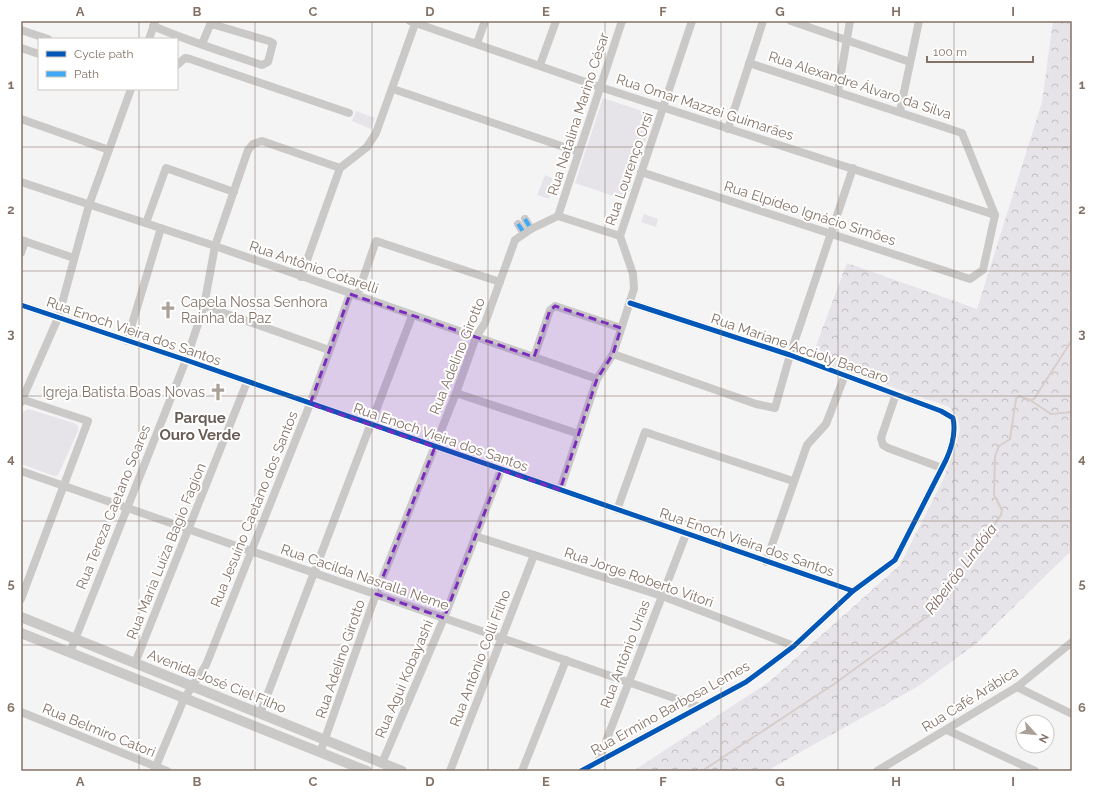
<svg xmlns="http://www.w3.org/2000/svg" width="1093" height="792" font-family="Raleway,sans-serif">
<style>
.green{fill:#e7e4e9}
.forest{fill:url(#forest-crowns)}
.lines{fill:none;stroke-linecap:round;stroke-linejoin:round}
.stream{stroke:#d7cecc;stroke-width:2}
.minor{stroke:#cac9c8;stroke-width:8}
.tertiary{stroke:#cac9c8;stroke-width:10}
.quiet{stroke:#3fa9f5;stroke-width:4;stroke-dasharray:8 4;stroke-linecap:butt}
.cycleway-casing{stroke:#fff;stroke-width:8}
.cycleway{stroke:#0057b8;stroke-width:5}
.marked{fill:#7b2cbf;fill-opacity:0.2;stroke:#7b2cbf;stroke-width:3;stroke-dasharray:8 5;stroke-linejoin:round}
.grid{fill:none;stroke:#847266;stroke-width:1;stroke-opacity:0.55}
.labels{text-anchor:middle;stroke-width:4;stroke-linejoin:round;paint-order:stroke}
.street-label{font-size:14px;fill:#847266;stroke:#fff}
.poi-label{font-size:14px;fill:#847266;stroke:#fff;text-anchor:start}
.neighbourhood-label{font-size:15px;font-weight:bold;fill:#695d54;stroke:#fff}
.water-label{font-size:15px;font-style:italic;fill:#876e67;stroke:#fff}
.neatline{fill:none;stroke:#847266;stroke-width:1.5}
.grid-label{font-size:13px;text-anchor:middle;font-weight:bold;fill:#847266}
</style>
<defs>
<pattern id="forest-crowns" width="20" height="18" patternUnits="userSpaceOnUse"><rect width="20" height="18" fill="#e7e4e9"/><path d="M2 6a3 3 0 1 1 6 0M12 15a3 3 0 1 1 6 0" fill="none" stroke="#c1bdc1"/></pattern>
</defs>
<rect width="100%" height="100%" fill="#f4f4f5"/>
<!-- green -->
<g class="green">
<path d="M603,98L654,115L625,200L575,183Z"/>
<path d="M356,111L375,118L371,129L352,121Z"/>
<path d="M545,175L557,180L549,199L537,195Z"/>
<path d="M644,214L658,219L656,227L641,222Z"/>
<path d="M28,409L74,423L78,426V431L58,475L54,476L21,464V418L23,412Z"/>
</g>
<!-- forest -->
<path class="forest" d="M1053,21H1072V550L977,643L917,687L772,768L770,771H633L769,682L900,565L944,478L956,444L960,430L958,419L949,407L811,359L847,263L977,309L1042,102Z"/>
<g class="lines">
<!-- stream -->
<g class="stream">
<path d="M1030,400L1051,414L1072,412"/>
<path d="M702,771L834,684L932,613L1001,515L1002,510L994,495L995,456L999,446L1010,439L1016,399L1019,396L1030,400L1034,399L1072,340"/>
</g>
<!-- minor -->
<g class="minor">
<path d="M410,21L600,87L995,215"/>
<path d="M791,21L910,62"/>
<path d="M153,26C188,41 226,53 262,65L268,62L273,43L269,41L215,25H210L202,44"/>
<path d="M21,30L48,39"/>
<path d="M149,39L155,22"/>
<path d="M477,43L485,21"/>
<path d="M21,48L39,54"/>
<path d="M177,65L185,58L190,59L349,113"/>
<path d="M540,65L556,21"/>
<path d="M393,89L579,152"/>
<path d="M838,91L850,21"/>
<path d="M900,111L919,21"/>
<path d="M21,119L109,150"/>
<path d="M728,129L763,21"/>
<path d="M641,172L970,279L983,270L995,215L962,133L749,63"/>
<path d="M21,182L215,246L597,379"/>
<path d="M558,216L622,21"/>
<path d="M558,216L620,236"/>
<path d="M525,219L531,229"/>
<path d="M146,223L166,168L234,192"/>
<path d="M518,224L524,233"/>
<path d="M21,240L74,258"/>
<path d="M21,253L25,241"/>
<path d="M301,277L340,168L367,147L376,133L416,21"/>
<path d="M357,296L376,241L500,282"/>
<path d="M21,305L186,360L853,591"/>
<path d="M204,306L329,350"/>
<path d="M127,341L161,228"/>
<path d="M613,354L756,404L775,408L790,355L853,168"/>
<path d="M534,357L550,310L555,306L621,328"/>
<path d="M456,393L579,434"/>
<path d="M896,394L881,438L883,445L888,448L942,468"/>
<path d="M21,399L88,421L21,599"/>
<path d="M21,402L58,318L89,205L131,89"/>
<path d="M21,471L700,707"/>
<path d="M560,490L597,379L613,354L634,289L633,274L620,236L692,21"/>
<path d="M617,510L645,432L793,481"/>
<path d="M475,536L662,596L794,646"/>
<path d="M766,562L807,445L826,424L845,375"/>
<path d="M70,652L186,360L204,306L215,246L248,150L253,144L262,141L340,168"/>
<path d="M135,663L247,382"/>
<path d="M1017,687L1072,714"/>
<path d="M21,712L167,771"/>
<path d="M260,714L412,316"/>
<path d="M947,730L1035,771"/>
<path d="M320,753L376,594L456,393L476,337L485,323L515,240L531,229L558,216"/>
<path d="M598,762L686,534"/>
<path d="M382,763L444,618L501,470"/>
<path d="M154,771L184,699L206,665L310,404L350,294"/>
<path d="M450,771L534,555"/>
<path d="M522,771L566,660"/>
<path d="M581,771L746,682L794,646L853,591L895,560L946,460C952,447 956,432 953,418L941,411L790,355L630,303"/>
<path d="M877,771L1017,687L1072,642"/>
</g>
<!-- tertiary -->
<g class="tertiary">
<path d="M21,617L402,771"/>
<path d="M21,633L367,771"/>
</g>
<!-- quiet -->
<g class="quiet">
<path d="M525,219L531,229"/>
<path d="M518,224L524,233"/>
</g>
<!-- cycleway casing -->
<g class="cycleway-casing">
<g id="cycleway">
<path d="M21,305L186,360L853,591"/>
<path d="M581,771L746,682L794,646L853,591L895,560L946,460C952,447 956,432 953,418L941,411L790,355L630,303"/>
</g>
</g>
<!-- cycleway -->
<use href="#cycleway" class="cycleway"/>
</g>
<!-- marked area -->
<path class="marked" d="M350,294L534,357L550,310L555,306L621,328L613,354L597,379L560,490L501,470L444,618L376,594L435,447L310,404Z"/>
<!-- grid -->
<path class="grid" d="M139,21V39M255,21V771M372,21V771M488,21V771M605,21V771M721,21V771M838,21V771M954,21V771M139,89V771M21,147H1072M21,271H1072M21,396H1072M21,521H1072M21,645H1072"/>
<!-- icons -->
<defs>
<g id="church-bare" transform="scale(1.38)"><path d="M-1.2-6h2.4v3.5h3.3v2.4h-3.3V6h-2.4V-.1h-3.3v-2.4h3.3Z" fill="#aba098" stroke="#fff" stroke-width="2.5" paint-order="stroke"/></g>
</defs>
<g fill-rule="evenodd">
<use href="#church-bare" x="168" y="310"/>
<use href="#church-bare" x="218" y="392"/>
</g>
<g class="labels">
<!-- street labels -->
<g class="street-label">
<text transform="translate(860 85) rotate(18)" y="5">Rua Alexandre Álvaro da Silva</text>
<text transform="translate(705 107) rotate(18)" y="5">Rua Omar Mazzei Guimarães</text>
<text transform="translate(578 114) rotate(-72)" y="5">Rua Natalina Marino César</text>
<text transform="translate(629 169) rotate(-71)" y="5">Rua Lourenço Orsi</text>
<text transform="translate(810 213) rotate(18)" y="5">Rua Elpídeo Ignácio Simões</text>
<text transform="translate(314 267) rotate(19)" y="5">Rua Antônio Cotarelli</text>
<text transform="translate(134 331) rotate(19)" y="5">Rua Enoch Vieira dos Santos</text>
<text transform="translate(800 348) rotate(19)" y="5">Rua Mariane Accioly Baccaro</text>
<text transform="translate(457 356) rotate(-68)" y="5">Rua Adelino Girotto</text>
<text transform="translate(441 437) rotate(19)" y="5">Rua Enoch Vieira dos Santos</text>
<text transform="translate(113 507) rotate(-68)" y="5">Rua Tereza Caetano Soares</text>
<text transform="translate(254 509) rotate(-68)" y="5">Rua Jesuíno Caetano dos Santos</text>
<text transform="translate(747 542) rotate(19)" y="5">Rua Enoch Vieira dos Santos</text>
<text transform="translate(166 551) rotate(-68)" y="5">Rua Maria Luíza Bagio Fagion</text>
<text transform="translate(365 577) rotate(19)" y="5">Rua Cacilda Nasralla Neme</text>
<text transform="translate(639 577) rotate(19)" y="5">Rua Jorge Roberto Vitori</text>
<text transform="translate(625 654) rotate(-69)" y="5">Rua Antônio Urias</text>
<text transform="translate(480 658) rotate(-69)" y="5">Rua Antônio Colli Filho</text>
<text transform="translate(340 659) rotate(-71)" y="5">Rua Adelino Girotto</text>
<text transform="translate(404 679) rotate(-67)" y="5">Rua Agui Kobayashi</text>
<text transform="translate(217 681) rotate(22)" y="5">Avenida José Ciel Filho</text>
<text transform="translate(970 699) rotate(-32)" y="5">Rua Café Arábica</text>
<text transform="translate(670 708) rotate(-29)" y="5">Rua Ermino Barbosa Lemes</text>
<text transform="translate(99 730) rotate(22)" y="5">Rua Belmiro Catori</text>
</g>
<!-- poi labels -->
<g class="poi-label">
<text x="181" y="307">Capela Nossa Senhora<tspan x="181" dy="16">Rainha da Paz</tspan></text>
<text x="205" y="397" text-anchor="end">Igreja Batista Boas Novas</text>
</g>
<!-- neighbourhood labels -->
<g class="neighbourhood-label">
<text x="200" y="423">Parque<tspan x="200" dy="17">Ouro Verde</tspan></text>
</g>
<!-- water labels -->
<g class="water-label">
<text transform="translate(961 569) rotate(-53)" y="5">Ribeirão Lindóia</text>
</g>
</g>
<!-- border -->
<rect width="1093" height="792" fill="none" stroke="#ffffff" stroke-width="44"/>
<!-- legend -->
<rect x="38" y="38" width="140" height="52" fill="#ffffff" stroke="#cec7c2"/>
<rect x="46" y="51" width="20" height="6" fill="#0057b8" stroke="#cec7c2"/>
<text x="74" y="58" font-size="12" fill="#847266">Cycle path</text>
<rect x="46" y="71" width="20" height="6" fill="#3fa9f5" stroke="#cec7c2"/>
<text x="74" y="78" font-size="12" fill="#847266">Path</text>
<!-- north arrow -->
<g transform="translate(1035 734) rotate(117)"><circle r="19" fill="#ffffff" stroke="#cec7c2"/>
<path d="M0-3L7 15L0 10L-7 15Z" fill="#aba098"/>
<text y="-6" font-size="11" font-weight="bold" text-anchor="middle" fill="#847266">N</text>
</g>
<!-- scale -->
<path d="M927 56v6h106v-6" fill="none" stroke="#847266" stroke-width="2"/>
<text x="933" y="56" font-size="12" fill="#847266" stroke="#ffffff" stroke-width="3" paint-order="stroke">100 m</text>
<rect x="22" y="22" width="1049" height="748" class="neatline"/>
<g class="grid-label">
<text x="80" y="16">A</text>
<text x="197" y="16">B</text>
<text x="313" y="16">C</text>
<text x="430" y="16">D</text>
<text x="546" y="16">E</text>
<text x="663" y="16">F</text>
<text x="780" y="16">G</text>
<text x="896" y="16">H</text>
<text x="1013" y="16">I</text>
<text x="11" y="89">1</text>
<text x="1082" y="89">1</text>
<text x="11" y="214">2</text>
<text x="1082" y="214">2</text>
<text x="11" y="338">3</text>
<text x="1082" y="338">3</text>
<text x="11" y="463">4</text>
<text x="1082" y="463">4</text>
<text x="11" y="588">5</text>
<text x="1082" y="588">5</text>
<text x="11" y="712">6</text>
<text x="1082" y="712">6</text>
<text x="80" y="786">A</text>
<text x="197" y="786">B</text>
<text x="313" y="786">C</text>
<text x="430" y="786">D</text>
<text x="546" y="786">E</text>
<text x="663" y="786">F</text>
<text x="780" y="786">G</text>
<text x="896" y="786">H</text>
<text x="1013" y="786">I</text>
</g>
</svg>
